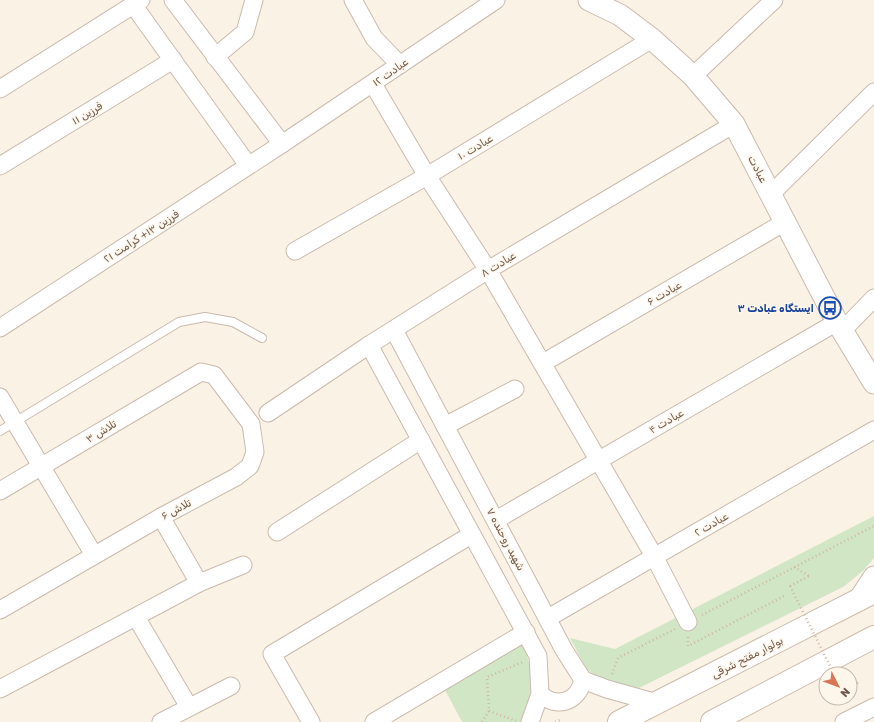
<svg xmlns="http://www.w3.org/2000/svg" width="874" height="722" font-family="Rubik,'Noto Naskh Arabic',sans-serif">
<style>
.green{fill:#d1e6c5}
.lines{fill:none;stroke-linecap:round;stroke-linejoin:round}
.service-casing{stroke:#cabaac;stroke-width:10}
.minor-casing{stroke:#cabaac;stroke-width:19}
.tertiary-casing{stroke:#cabaac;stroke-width:23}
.secondary-casing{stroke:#cdbbab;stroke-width:24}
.path{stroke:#d1b6a3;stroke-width:2.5;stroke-dasharray:1 3;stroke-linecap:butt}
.service{stroke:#fff;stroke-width:8}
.minor{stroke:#fff;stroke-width:17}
.tertiary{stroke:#fff;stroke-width:21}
.secondary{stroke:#fff;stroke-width:22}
.path-bridge{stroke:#d1b6a3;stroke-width:2.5;stroke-dasharray:1 3;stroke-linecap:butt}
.labels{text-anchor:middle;stroke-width:3;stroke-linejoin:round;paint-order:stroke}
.street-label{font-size:11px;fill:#705a4d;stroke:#fdf6eb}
.transit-label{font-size:11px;font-weight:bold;fill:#164399;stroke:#fdf6eb;text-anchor:end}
</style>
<rect width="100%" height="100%" fill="#faf2e5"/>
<!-- green -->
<g class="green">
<path d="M874,516V558L863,571L843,587L639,688L611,684L587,670L570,638L615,649Z"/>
<path d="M522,642C536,677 533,688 521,722H462L444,688Z"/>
</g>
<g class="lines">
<!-- service casing -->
<g class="service-casing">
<path id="service" d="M0,431L179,322L205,317L233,322L262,338"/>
</g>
<!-- minor casing -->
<g class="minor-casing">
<g id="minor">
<path d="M173,0L282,144"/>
<path d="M353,0L374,38L400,65"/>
<path d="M134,6L248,165"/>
<path d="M215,57L245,32L254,0"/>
<path d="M693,76L774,0"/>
<path d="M373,84L427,176L488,270L654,556L688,622"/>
<path d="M0,89L141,0"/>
<path d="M0,166L173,60"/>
<path d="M771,194L874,92"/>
<path d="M295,251L427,176L652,39"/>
<path d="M0,328L282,144L496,0"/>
<path d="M394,330L564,650L583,680L607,689L657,703"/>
<path d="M842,331L874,298"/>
<path d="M369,345L538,656L540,694L530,722"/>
<path d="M543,363L785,222"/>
<path d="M0,397L94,555"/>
<path d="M268,413L369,345L488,270L734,124"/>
<path d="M445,426L515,389"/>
<path d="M0,491L201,372L214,375L251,424L255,452L250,466L236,477L161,517L0,610"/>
<path d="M161,517L199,583"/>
<path d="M496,520L837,322"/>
<path d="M277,532L421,440"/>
<path d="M136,617L189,707"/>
<path d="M548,618L874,430"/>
<path d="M0,689L199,583L243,565"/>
<path d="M540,694C557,709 578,702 583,680"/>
<path d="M161,722L231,686"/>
<path d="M311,722L272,654L471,535"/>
<path d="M374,722L526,632"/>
<path d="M844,722L874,707"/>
</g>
</g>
<!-- tertiary casing -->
<g class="tertiary-casing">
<g id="tertiary">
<path d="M589,0L620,15L652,39L693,76L734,124L837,322L874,383"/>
<path d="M859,600L874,577"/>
</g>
</g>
<!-- secondary casing -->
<g class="secondary-casing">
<g id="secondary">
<path d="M619,722L874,592"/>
<path d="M712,722L874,637"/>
</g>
</g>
<!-- path -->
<g class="path">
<path d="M794,567L809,576"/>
<path d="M790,586L809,576"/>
<path d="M702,615L874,526"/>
<path d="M688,637V646L784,596"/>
<path d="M612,674L618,658L675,629"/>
<path d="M850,687L860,682"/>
<path d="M489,711L516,721"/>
<path d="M482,722L489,711L487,677L523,662"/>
<path d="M555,722L562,719"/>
</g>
<!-- service -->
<use href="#service" class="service"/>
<!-- minor -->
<use href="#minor" class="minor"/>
<!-- tertiary -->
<use href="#tertiary" class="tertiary"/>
<!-- secondary -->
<use href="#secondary" class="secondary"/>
<!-- path-bridge -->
<path class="path-bridge" d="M790,586L834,674"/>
</g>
<!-- icons -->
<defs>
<g id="bus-ring" transform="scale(1.15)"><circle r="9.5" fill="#fdf6eb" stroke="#1a4fb4" stroke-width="1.5"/><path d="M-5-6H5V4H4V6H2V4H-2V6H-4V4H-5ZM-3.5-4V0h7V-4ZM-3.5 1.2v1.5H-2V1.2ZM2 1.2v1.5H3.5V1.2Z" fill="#1a4fb4"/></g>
</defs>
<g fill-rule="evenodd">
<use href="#bus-ring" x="830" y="308"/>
</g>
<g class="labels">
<!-- street labels -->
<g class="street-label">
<text transform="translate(390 72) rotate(-35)" y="4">عبادت ۱۲</text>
<text transform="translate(87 113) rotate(-31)" y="4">فرزین ۱۱</text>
<text transform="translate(475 147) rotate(-31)" y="4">عبادت ۱۰</text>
<text transform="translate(758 169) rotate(62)" y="4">عبادت</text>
<text transform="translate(141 236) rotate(-33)" y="4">فرزین ۱۳+ کرامت ۲۱</text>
<text transform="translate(498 264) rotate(-31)" y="4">عبادت ۸</text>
<text transform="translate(664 293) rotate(-30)" y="4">عبادت ۶</text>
<text transform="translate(666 421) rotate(-30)" y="4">عبادت ۴</text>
<text transform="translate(101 431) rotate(-31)" y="4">تلاش ۳</text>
<text transform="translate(176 509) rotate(-28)" y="4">تلاش ۶</text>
<text transform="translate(711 524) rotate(-30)" y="4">عبادت ۲</text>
<text transform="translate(506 539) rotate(62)" y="4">شهید روحنده ۷</text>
<text transform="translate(747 657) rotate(-27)" y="4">بولوار مفتح شرقی</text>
</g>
<!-- transit labels -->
<g class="transit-label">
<text x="814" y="312">ایستگاه عبادت ۳</text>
</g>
</g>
<!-- north arrow -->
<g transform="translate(838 686) rotate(132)"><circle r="19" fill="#fdf6eb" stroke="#c5b8ac"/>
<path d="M0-3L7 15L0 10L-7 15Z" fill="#d87656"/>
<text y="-6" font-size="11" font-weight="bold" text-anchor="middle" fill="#705a4d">N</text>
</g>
</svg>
